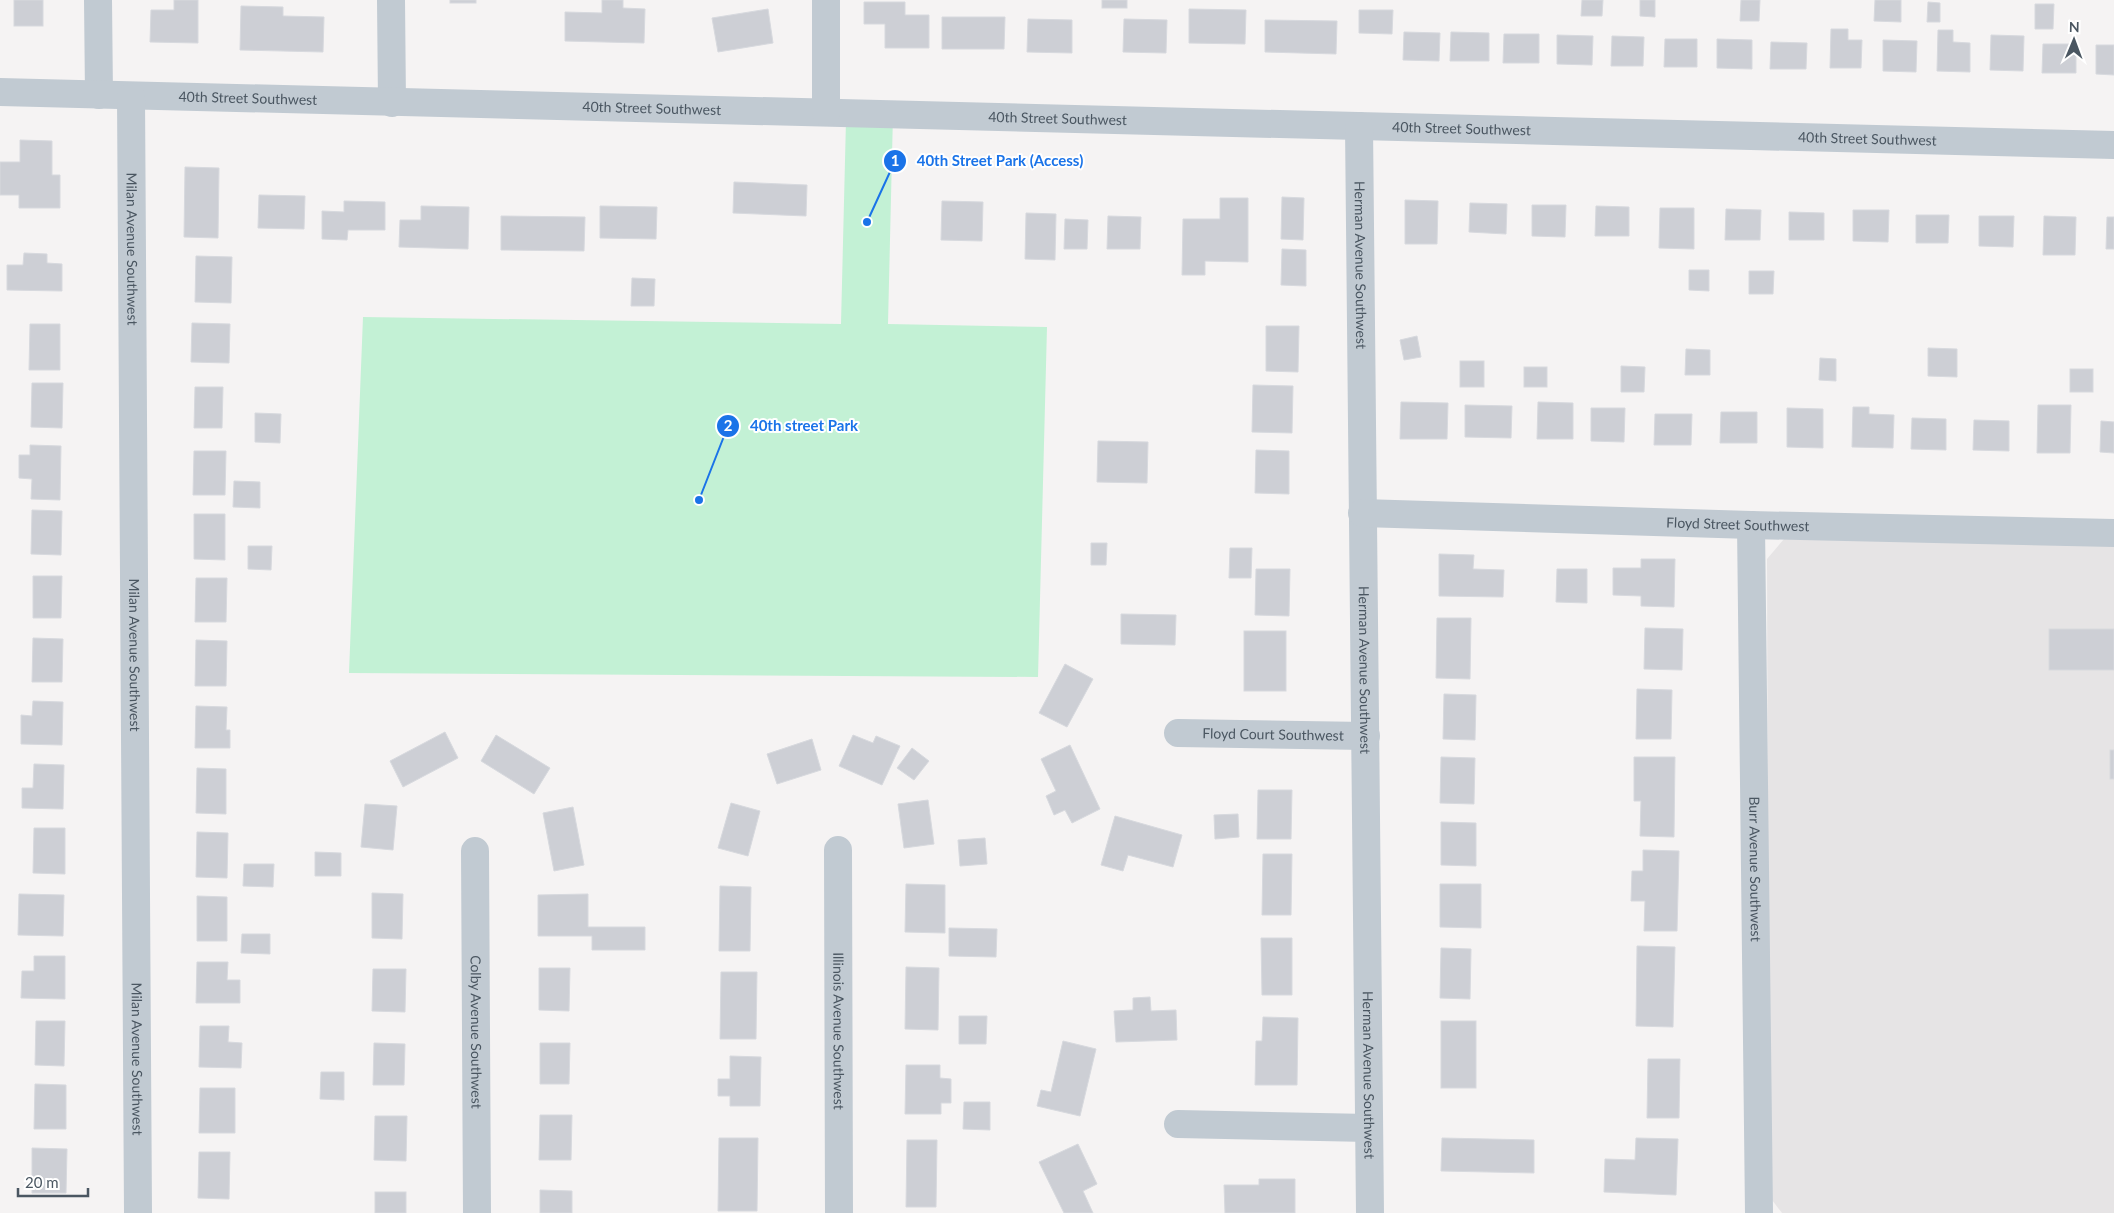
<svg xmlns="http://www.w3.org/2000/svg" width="2114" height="1213" font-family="Lato,sans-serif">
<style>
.education{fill:#e6e4e5}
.green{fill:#c3f1d5}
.building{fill:#cdcfd5;stroke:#d7d9de}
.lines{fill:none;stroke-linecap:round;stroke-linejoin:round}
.minor{stroke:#c1cad2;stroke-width:28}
.labels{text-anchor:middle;stroke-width:4;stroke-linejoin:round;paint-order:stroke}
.street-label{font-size:14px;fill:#4a5661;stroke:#fff}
.leader{fill:none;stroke:#1a73e8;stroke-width:2}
.callout-dot{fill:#1a73e8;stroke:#fff;stroke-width:2}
.mark-label{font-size:15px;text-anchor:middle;font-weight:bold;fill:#fff}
.callout-label{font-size:15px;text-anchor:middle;font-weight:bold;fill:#1a73e8;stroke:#fff;stroke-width:4;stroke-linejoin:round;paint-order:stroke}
</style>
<rect width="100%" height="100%" fill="#f5f3f3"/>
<!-- education -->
<path class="education" d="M1784,539L2114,546V1213H1782L1769,1196L1767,559Z"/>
<!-- green -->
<path class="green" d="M893,114L888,324L1047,327L1038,677L349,673L363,317L841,324L846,120Z"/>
<!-- building -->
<g class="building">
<rect x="14" y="0" width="29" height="26"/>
<path d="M174,0H198V43L150,42L151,10H174Z"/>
<rect x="450" y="0" width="26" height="3"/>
<path d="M602,0H623V8L645,9L644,43L565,41V12L602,13Z"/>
<rect x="1102" y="0" width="25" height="8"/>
<path d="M1582,0H1603L1602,16H1581Z"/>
<path d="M1640,0H1655V17L1640,16Z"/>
<path d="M1741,0H1760L1759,21H1740Z"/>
<path d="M1875,0H1901V22L1874,21Z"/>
<path d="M864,2H905V15H929V48H885V24H864Z"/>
<path d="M1928,2L1940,3V22H1927Z"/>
<path d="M2035,4H2054L2053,29H2035Z"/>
<path d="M241,6L283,7V16L324,17L323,52L240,50Z"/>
<path d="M768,9L773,43L718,52L712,18Z"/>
<path d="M1189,9L1246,10L1245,44L1189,43Z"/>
<path d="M1359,10H1393L1392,34L1359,33Z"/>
<path d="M942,17H1005L1004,49H942Z"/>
<path d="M1028,19L1072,20V53L1027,52Z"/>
<path d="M1124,19L1167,20L1166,53L1123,52Z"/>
<path d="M1265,20L1337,21L1336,54L1265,52Z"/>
<path d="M1831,29H1848V40H1862L1861,68H1830Z"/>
<path d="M1938,30H1953V42L1970,43V72L1937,71Z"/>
<path d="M1404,32L1440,33L1439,61L1403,60Z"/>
<path d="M1451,32L1489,33V61H1450Z"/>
<path d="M1504,34H1539V63H1503Z"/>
<path d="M1557,35L1593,36L1592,65L1557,64Z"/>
<path d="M1991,35L2024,36L2023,71L1990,70Z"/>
<path d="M1612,36L1644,37L1643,66H1611Z"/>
<path d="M1665,39H1697V67H1664Z"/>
<path d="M1717,39L1752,40V69L1717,68Z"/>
<path d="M1883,40L1917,41L1916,72L1883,71Z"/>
<path d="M1771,42L1807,43L1806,69H1770Z"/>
<path d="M2043,44H2076V73H2042Z"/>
<path d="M2096,45H2114V75L2096,74Z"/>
<path d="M20,140L52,141V175H60V208H19V195H0V162H20Z"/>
<path d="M185,167L219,168L218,238L184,237Z"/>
<path d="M734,182L807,185L806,216L733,213Z"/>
<path d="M259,195L305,196L304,229L258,228Z"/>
<path d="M1282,197L1304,198L1303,240L1281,239Z"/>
<path d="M1220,198H1248V262L1205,261V275H1182L1183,219H1220Z"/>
<path d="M1405,200L1438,201L1437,244H1405Z"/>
<path d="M344,201L385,202V230H348L347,240L322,239V211L344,212Z"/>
<path d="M942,201L983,202L982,241L941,240Z"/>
<path d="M1470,203L1507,204L1506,234L1469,232Z"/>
<path d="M1532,205H1566L1565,237L1532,236Z"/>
<path d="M421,206L469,207L468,249L399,247L400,220H421Z"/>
<path d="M600,206L657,207L656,239L600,238Z"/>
<path d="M1596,206L1629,207V236H1595Z"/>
<path d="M1660,208H1694V249L1659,248Z"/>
<path d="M1726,209L1761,210L1760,240H1725Z"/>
<path d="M1853,210H1889L1888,242L1853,241Z"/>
<path d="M1789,212L1824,213V240H1789Z"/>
<path d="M1026,213L1056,214L1055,260L1025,259Z"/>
<path d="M1916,215H1949L1948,243H1916Z"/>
<path d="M501,216L585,217L584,251L501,250Z"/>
<path d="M1108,216L1141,217L1140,249H1107Z"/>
<path d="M1979,216H2014L2013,247L1979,246Z"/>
<path d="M2044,216L2076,217L2075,255H2043Z"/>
<path d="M2107,217H2114V249H2106Z"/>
<path d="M1065,219L1088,220L1087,249H1064Z"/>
<path d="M1282,249L1306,250V286L1281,285Z"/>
<path d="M24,253L47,254V263L62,264V291L7,290V265H23Z"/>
<path d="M196,256L232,257L231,303L195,302Z"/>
<path d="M1689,270H1709V291L1689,290Z"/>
<path d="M1749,271H1774L1773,294H1749Z"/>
<path d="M632,278L655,279L654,306H631Z"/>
<path d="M192,323L230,324L229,363L191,362Z"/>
<path d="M30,324H60V370H29Z"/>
<path d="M1266,326H1299L1298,372L1266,371Z"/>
<path d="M1417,336L1421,357L1404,360L1400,340Z"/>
<path d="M1928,348L1957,349V377L1928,376Z"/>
<path d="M1686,349L1710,350V375H1685Z"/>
<path d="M1820,358L1836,359V381L1819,380Z"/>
<rect x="1460" y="361" width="24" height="26"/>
<path d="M1621,366L1645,367L1644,392H1621Z"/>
<rect x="1524" y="367" width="23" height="20"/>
<rect x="2070" y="369" width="23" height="23"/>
<path d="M32,383H63L62,428L31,427Z"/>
<path d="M1253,385L1293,386L1292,433L1252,432Z"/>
<path d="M195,387H223L222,428H194Z"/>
<path d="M1401,402L1448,403L1447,439H1400Z"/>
<path d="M1538,402L1573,403V439H1537Z"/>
<path d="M1465,405L1512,406L1511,438L1465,437Z"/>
<path d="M2038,405H2071L2070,453H2037Z"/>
<path d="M1853,407H1869V414L1894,415L1893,448L1852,447Z"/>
<path d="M1591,408H1625L1624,442L1591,441Z"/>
<path d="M1787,408L1823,409V448L1787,447Z"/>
<path d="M1721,412H1757V443H1720Z"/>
<path d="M255,413L281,414L280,443L255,442Z"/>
<path d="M1655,414H1692L1691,445H1654Z"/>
<path d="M1912,418L1946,419V450L1911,449Z"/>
<path d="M1974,420L2009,421V451L1973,450Z"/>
<path d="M2101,421L2114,422V453L2100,452Z"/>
<path d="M1098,441L1148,442L1147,483L1097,482Z"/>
<path d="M30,445L61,446L60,500L31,499L32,479L19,478V455H30Z"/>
<path d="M1256,450L1289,451V494L1255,493Z"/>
<path d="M194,451H226L225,495H193Z"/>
<path d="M234,481L260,482V508L233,507Z"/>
<path d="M32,510L62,511L61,555L31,554Z"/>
<path d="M194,514H225V560L194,559Z"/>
<path d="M1091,543H1107L1106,565H1091Z"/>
<path d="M248,546H272L271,570L248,569Z"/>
<path d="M1230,548H1252L1251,578H1229Z"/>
<path d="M1439,554L1474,555L1473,569L1504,570L1503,597L1439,596Z"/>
<path d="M1641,559H1675L1674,607L1641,606V596L1613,595V568H1641Z"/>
<path d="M1256,569H1290L1289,616L1255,615Z"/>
<path d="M1557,569H1587V603L1556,602Z"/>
<path d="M33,576H62L61,618H33Z"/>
<path d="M196,578H227L226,622H195Z"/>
<path d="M1121,614L1176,615L1175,645L1121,644Z"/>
<path d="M1437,618H1471L1470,679L1436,678Z"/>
<path d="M1645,628L1683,629L1682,670L1644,669Z"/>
<rect x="2049" y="629" width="65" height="41"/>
<rect x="1244" y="631" width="42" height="60"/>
<path d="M33,638L63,639L62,682H32Z"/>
<path d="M196,640L227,641L226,686H195Z"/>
<path d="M1065,664L1093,679L1067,727L1039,713Z"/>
<path d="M1637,689L1672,690L1671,739H1636Z"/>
<path d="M1444,694L1476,695L1475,740L1443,739Z"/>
<path d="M33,701L63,702L62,745L21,744V715L32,716Z"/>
<path d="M196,706L227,707L226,730H230V748H195Z"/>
<path d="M445,732L458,758L403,787L390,761Z"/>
<path d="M496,735L550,768L534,794L481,761Z"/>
<path d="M853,735L873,743L876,736L900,746L882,785L839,766Z"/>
<path d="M812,739L821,770L777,784L767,754Z"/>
<path d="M1070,745L1100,809L1072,823L1065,810L1054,815L1046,796L1056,791L1041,759Z"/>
<path d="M912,748L929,761L914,780L897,768Z"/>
<rect x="2110" y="750" width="4" height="29"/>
<path d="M1441,757L1475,758L1474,804L1440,803Z"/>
<path d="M1634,757H1675L1674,837L1640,836L1641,801H1634Z"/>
<path d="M34,764L64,765L63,809L22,808V788H33Z"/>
<path d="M197,768L226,769V814L196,813Z"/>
<path d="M1258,790H1292L1291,839H1257Z"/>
<path d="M928,800L934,844L904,848L898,804Z"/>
<path d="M731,803L760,811L748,856L718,848Z"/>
<path d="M365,804L397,806L393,850L361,847Z"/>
<path d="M573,807L584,865L554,871L543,813Z"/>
<path d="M1238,814L1239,837L1215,839L1214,815Z"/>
<path d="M1115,816L1182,835L1173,867L1128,855L1123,871L1101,865Z"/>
<path d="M1441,822L1476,823V866L1441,865Z"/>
<path d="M34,828H65V874L33,873Z"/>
<path d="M197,832L228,833L227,878L196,877Z"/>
<path d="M985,838L987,864L960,866L958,840Z"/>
<path d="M1643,850L1679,851L1677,931H1644L1645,901H1631L1632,871H1643Z"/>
<path d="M315,852L341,853V876H315Z"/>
<path d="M1263,854H1292L1291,915H1262Z"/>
<path d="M244,864H274L273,887L243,886Z"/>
<path d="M906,884L945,885V933L905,932Z"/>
<path d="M1440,884H1481V928L1440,927Z"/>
<path d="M720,886L751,887L750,951H719Z"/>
<path d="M372,893L403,894L402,939L372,938Z"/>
<path d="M19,894L64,895L63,936L18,935Z"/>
<path d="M588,894V927H645V950H592V936H538V895Z"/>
<path d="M197,896L227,897V941H197Z"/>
<path d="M949,928L997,929L996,957L949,956Z"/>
<path d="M242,934H270V954L241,953Z"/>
<path d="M1261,938H1292V995H1262Z"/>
<path d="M1637,946L1675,947L1673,1027L1636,1026Z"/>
<path d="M1441,948L1471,949L1470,999L1440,998Z"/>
<path d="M34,956H65V999L21,998L22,971H34Z"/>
<path d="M197,962H228L227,980H240V1003H196Z"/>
<path d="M906,967L939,968L938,1030L905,1029Z"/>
<path d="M539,968H570L569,1011L539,1010Z"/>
<path d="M373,969H406L405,1012L372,1011Z"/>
<path d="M721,972H757L756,1039H720Z"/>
<path d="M1150,997L1151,1011L1176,1010L1177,1040L1116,1042L1114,1011L1133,1010V998Z"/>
<path d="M959,1016H987L986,1044H959Z"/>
<path d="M1263,1017L1298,1018L1297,1085H1255L1256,1041H1262Z"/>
<path d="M36,1021H65L64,1066L35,1065Z"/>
<rect x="1441" y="1021" width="35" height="67"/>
<path d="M200,1026H229L228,1042L242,1043L241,1068L199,1067Z"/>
<path d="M1063,1041L1096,1049L1080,1116L1037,1106L1041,1090L1051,1092Z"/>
<path d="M374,1043L405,1044L404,1085H373Z"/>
<path d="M540,1043H570L569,1084H540Z"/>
<path d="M730,1056L761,1057L760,1106H730V1096H718V1079H730Z"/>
<path d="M1648,1059H1680L1679,1118H1647Z"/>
<path d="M906,1065H940V1078L951,1079V1103H941V1114H905Z"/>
<path d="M321,1072H344V1100L320,1099Z"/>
<path d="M35,1084L66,1085V1129H34Z"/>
<path d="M200,1088H235V1133H199Z"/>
<path d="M964,1102H990V1130L963,1129Z"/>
<path d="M540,1115H572L571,1160H539Z"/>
<path d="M375,1116H407L406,1161L374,1160Z"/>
<path d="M719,1138H758L757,1211H718Z"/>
<path d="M1442,1138L1534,1140V1173L1441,1171Z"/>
<path d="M1636,1138L1678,1139L1676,1195L1604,1192L1605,1159L1635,1160Z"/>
<path d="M907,1140H937L936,1207H906Z"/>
<path d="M1078,1144L1097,1184L1083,1191L1093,1213H1064L1039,1162Z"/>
<path d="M32,1148L67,1149L66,1193H32Z"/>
<path d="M199,1152H230L229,1199L198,1198Z"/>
<path d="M1259,1179H1295V1213H1225L1224,1185H1259Z"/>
<path d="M540,1190L572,1191V1213H540Z"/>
<rect x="375" y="1192" width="31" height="21"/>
</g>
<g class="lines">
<!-- minor -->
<g class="minor">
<path d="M98,0L99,95"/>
<path d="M391,0L392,103"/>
<path id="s1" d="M0,92L2114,145"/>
<path id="s2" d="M131,97L138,1213"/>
<path d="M826,112V0"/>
<path id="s3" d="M1359,126L1370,1213"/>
<path id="s4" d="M1362,513L1751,525L2114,533"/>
<path id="s5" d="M1751,525L1759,1213"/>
<path id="s6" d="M1178,733L1366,736"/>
<path id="s7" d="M838,850L839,1213"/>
<path id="s8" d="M475,851L477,1213"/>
<path d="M1178,1124L1369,1128"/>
</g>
</g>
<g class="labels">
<!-- street labels -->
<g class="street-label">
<text dy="5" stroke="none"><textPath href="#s1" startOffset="248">40th Street Southwest</textPath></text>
<text dy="5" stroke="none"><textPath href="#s1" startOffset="652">40th Street Southwest</textPath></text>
<text dy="5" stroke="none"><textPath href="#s1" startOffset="1058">40th Street Southwest</textPath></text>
<text dy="5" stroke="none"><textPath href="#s1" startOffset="1462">40th Street Southwest</textPath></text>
<text dy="5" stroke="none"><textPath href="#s1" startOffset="1868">40th Street Southwest</textPath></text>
<text dy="5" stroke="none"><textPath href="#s2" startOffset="152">Milan Avenue Southwest</textPath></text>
<text dy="5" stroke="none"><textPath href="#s3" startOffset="139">Herman Avenue Southwest</textPath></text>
<text dy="5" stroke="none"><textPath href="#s4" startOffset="376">Floyd Street Southwest</textPath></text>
<text dy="5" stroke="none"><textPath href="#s2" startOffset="558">Milan Avenue Southwest</textPath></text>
<text dy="5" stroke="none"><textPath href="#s3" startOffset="544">Herman Avenue Southwest</textPath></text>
<text dy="5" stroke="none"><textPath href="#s6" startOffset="95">Floyd Court Southwest</textPath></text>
<text dy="5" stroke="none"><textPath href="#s5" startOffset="344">Burr Avenue Southwest</textPath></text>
<text dy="5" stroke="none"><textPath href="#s8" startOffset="181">Colby Avenue Southwest</textPath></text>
<text dy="5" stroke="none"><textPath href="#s7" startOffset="181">Illinois Avenue Southwest</textPath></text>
<text dy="5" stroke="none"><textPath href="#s2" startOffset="962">Milan Avenue Southwest</textPath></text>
<text dy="5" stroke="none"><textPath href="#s3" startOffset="949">Herman Avenue Southwest</textPath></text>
</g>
</g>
<!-- callouts -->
<path class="leader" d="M867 222L895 161M699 500L728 426"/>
<g class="callout-dot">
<circle cx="867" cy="222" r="5"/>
<circle cx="699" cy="500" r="5"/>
<circle cx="895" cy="161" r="12"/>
<circle cx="728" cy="426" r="12"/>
</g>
<g class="mark-label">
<text x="895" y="166">1</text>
<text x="728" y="431">2</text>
</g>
<g class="callout-label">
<text x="1000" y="166">40th Street Park (Access)</text>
<text x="804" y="431">40th street Park</text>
</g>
<!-- north arrow -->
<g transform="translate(2074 40) rotate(1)" stroke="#ffffff" stroke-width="4" paint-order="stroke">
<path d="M0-4L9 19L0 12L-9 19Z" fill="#4a5661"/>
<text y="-8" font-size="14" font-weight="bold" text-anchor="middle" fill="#4a5661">N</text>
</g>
<!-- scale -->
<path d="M18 1188v8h70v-8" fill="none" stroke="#4a5661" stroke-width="2.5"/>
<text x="25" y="1188" font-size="15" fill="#4a5661" stroke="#ffffff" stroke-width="4" paint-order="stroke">20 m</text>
</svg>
